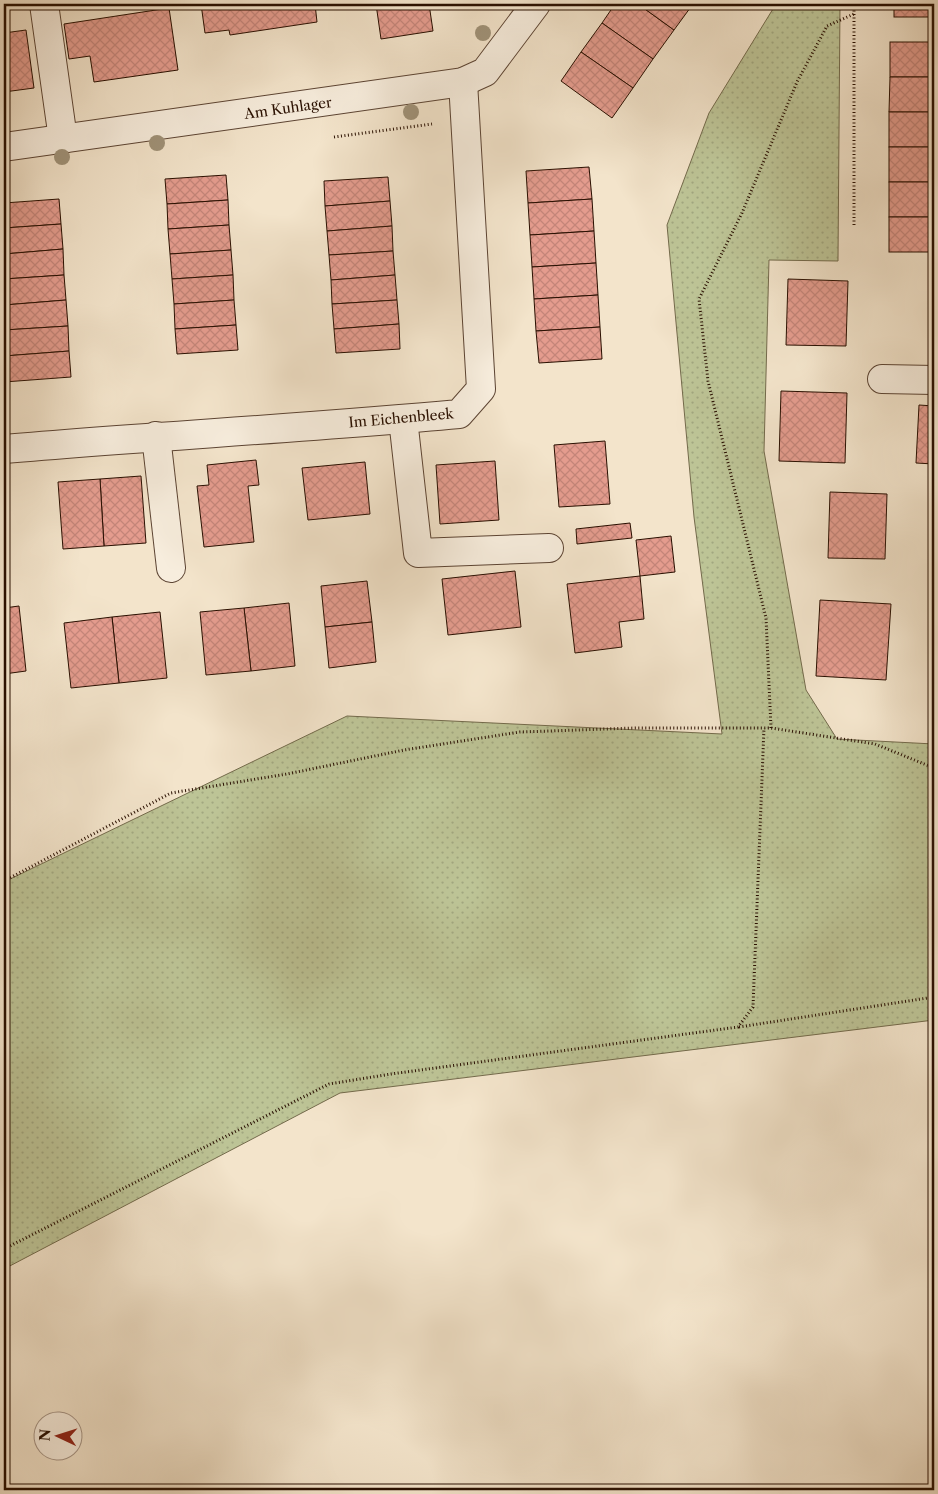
<svg xmlns="http://www.w3.org/2000/svg" width="938" height="1494" font-family="'Libre Caslon Text',serif">
<style>
.grass{fill:url(#grass-dots);stroke:#736a4b}
.building{fill:url(#building-cross-hatch);stroke:#290f00}
.lines{fill:none;stroke-linecap:round;stroke-linejoin:round}
.minor-casing{stroke:#5c4433;stroke-width:30}
.path{stroke:#290f00;stroke-width:3;stroke-dasharray:1 2.5;stroke-linecap:butt}
.minor{stroke:#f7eddd;stroke-width:28}
.tree{fill:#a09278}
.labels{text-anchor:middle;stroke-width:4.5;stroke-linejoin:round;paint-order:stroke}
.street-label{font-size:14px;fill:#290f00;stroke:#f7eddd}
</style>
<defs>
<pattern id="grass-dots" width="8" height="8" patternUnits="userSpaceOnUse" patternTransform="scale(1.25)"><rect width="8" height="8" fill="#bdc496"/><path d="M2 2h.1M6 6h.1" fill="none" stroke="#a2a780" stroke-width="1.8" stroke-linecap="round"/></pattern>
<pattern id="building-cross-hatch" width="8" height="8" patternUnits="userSpaceOnUse" patternTransform="scale(1.25)"><rect width="8" height="8" fill="#e49c8e"/><path d="M0 0l8 8M0 8l8-8" fill="none" stroke="#c48579"/></pattern>
</defs>
<rect width="100%" height="100%" fill="#f3e4cb"/>
<filter id="stains"><feTurbulence type="fractalNoise" baseFrequency=".004" numOctaves="4"/><feColorMatrix values="0 0 0 0 .2 0 0 0 0 .09 0 0 0 0 .02 0 0 0 .5 -.17"/></filter>
<radialGradient id="worn" r=".72"><stop offset=".6" stop-color="#630" stop-opacity="0"/><stop offset="1" stop-color="#630" stop-opacity=".3"/></radialGradient>
<!-- grass -->
<path class="grass" d="M776,4H840L838,261L769,260L764,451L806,690L837,739L934,744V1020L340,1093L4,1269V882L347,716L722,734L694,517L667,225L709,113Z"/>
<!-- building -->
<g class="building">
<path d="M201,4H315L317,22L230,35L229,30L205,33Z"/>
<path d="M376,4H429L433,31L381,39Z"/>
<path d="M615,4H638L674,30L653,59L602,23Z"/>
<path d="M638,4H693L674,30Z"/>
<rect x="894" y="4" width="40" height="13"/>
<path d="M169,8L178,70L94,82L90,56L69,59L64,24Z"/>
<path d="M602,23L653,59L633,88L581,52Z"/>
<path d="M26,30L34,88L4,92V33Z"/>
<rect x="890" y="42" width="44" height="35"/>
<path d="M581,52L633,88L612,118L561,81Z"/>
<path d="M890,77H934V112H889Z"/>
<rect x="889" y="112" width="45" height="35"/>
<rect x="889" y="147" width="45" height="35"/>
<path d="M589,167L592,199L528,203L526,171Z"/>
<path d="M226,175L228,200L167,204L165,179Z"/>
<path d="M388,177L390,201L325,206L324,181Z"/>
<rect x="889" y="182" width="45" height="35"/>
<path d="M59,199L61,224L4,228V203Z"/>
<path d="M592,199L594,231L530,235L528,203Z"/>
<path d="M228,200L229,225L168,229L167,204Z"/>
<path d="M390,201L392,226L327,231L325,206Z"/>
<rect x="889" y="217" width="45" height="35"/>
<path d="M61,224L63,249L4,254V228Z"/>
<path d="M229,225L231,250L170,254L168,229Z"/>
<path d="M392,226L393,251L329,255L327,231Z"/>
<path d="M594,231L596,263L532,267L530,235Z"/>
<path d="M63,249L64,275L4,279V254Z"/>
<path d="M231,250L233,275L172,279L170,254Z"/>
<path d="M393,251L395,275L331,280L329,255Z"/>
<path d="M596,263L598,295L534,299L532,267Z"/>
<path d="M64,275L66,300L4,305V279Z"/>
<path d="M233,275L234,300L174,304L172,279Z"/>
<path d="M395,275L397,300L332,304L331,280Z"/>
<path d="M788,279L848,281L846,346L786,345Z"/>
<path d="M598,295L600,327L536,331L534,299Z"/>
<path d="M66,300L68,326L4,330V305Z"/>
<path d="M234,300L236,325L175,329L174,304Z"/>
<path d="M397,300L399,324L334,329L332,304Z"/>
<path d="M399,324L400,349L336,353L334,329Z"/>
<path d="M236,325L238,350L177,354L175,329Z"/>
<path d="M68,326L69,351L4,356V330Z"/>
<path d="M600,327L602,359L539,363L536,331Z"/>
<path d="M69,351L71,377L4,382V356Z"/>
<path d="M781,391L847,393L845,463L779,461Z"/>
<path d="M919,405L934,406V464L916,463Z"/>
<path d="M605,441L610,504L559,507L554,445Z"/>
<path d="M256,460L259,485L248,486L254,542L204,547L197,486L209,485L207,465Z"/>
<path d="M495,461L499,520L440,524L436,465Z"/>
<path d="M365,462L370,514L308,520L302,468Z"/>
<path d="M141,476L146,543L104,546L100,479Z"/>
<path d="M100,479L104,546L63,549L58,482Z"/>
<path d="M830,492L887,494L885,559L828,558Z"/>
<path d="M630,523L632,538L577,544L576,529Z"/>
<path d="M671,536L675,572L640,576L636,540Z"/>
<path d="M515,571L521,627L448,635L442,579Z"/>
<path d="M640,576L644,619L619,622L622,647L575,653L567,584Z"/>
<path d="M367,581L372,622L325,627L321,586Z"/>
<path d="M820,600L891,604L886,680L816,676Z"/>
<path d="M289,603L295,666L251,671L244,608Z"/>
<path d="M19,606L26,671L4,674V608Z"/>
<path d="M244,608L251,671L206,675L200,612Z"/>
<path d="M160,612L167,678L119,683L112,617Z"/>
<path d="M112,617L119,683L71,688L64,623Z"/>
<path d="M372,622L376,662L329,668L325,627Z"/>
</g>
<g class="lines">
<!-- minor casing -->
<g class="minor-casing">
<g id="minor">
<path d="M44,4L63,139"/>
<path d="M4,147L463,82L485,72L536,4"/>
<path d="M882,379L934,380"/>
<path d="M403,419L418,553L549,548"/>
<path d="M156,436L171,568"/>
<path d="M4,449C155,436 307,428 459,414L481,389L463,82"/>
</g>
</g>
<!-- path -->
<g class="path">
<path d="M334,137L432,124"/>
<path d="M854,225V4"/>
<path d="M771,728L766,618L708,381L699,299L742,213L797,82L827,26L854,14"/>
<path d="M4,881L171,793L287,774L404,750L520,732L635,728H771L875,744L934,768"/>
<path d="M739,1027L934,997"/>
<path d="M4,1249L329,1084L391,1074L738,1027L753,1007L764,728"/>
</g>
<!-- minor -->
<use href="#minor" class="minor"/>
</g>
<!-- trees -->
<g class="tree">
<circle cx="483" cy="33" r="8"/>
<circle cx="411" cy="112" r="8"/>
<circle cx="157" cy="143" r="8"/>
<circle cx="62" cy="157" r="8"/>
</g>
<g class="labels">
<!-- street labels -->
<g class="street-label">
<text transform="translate(288 108) rotate(-8)" y="5">Am Kuhlager</text>
<text transform="translate(401 418) rotate(-5)" y="5">Im Eichenbleek</text>
</g>
</g>
<!-- margin -->
<rect width="938" height="1494" fill="none" stroke="#f3e4cb" stroke-width="20"/>
<rect x="5" y="5" width="928" height="1484" fill="none" stroke="#290f00" stroke-width="2.5"/>
<rect x="10" y="10" width="918" height="1474" fill="none" stroke="#290f00"/>
<!-- north arrow -->
<g transform="translate(58 1436) rotate(274)"><circle r="24" fill="#f7eddd" stroke="#a59485"/>
<path d="M0-4L9 19L0 12L-9 19Z" fill="#8f2418"/>
<text y="-8" font-size="14" font-weight="bold" text-anchor="middle" fill="#290f00">N</text>
</g>
<rect width="100%" height="100%" filter="url(#stains)"/>
<rect width="100%" height="100%" fill="url(#worn)"/>
</svg>
